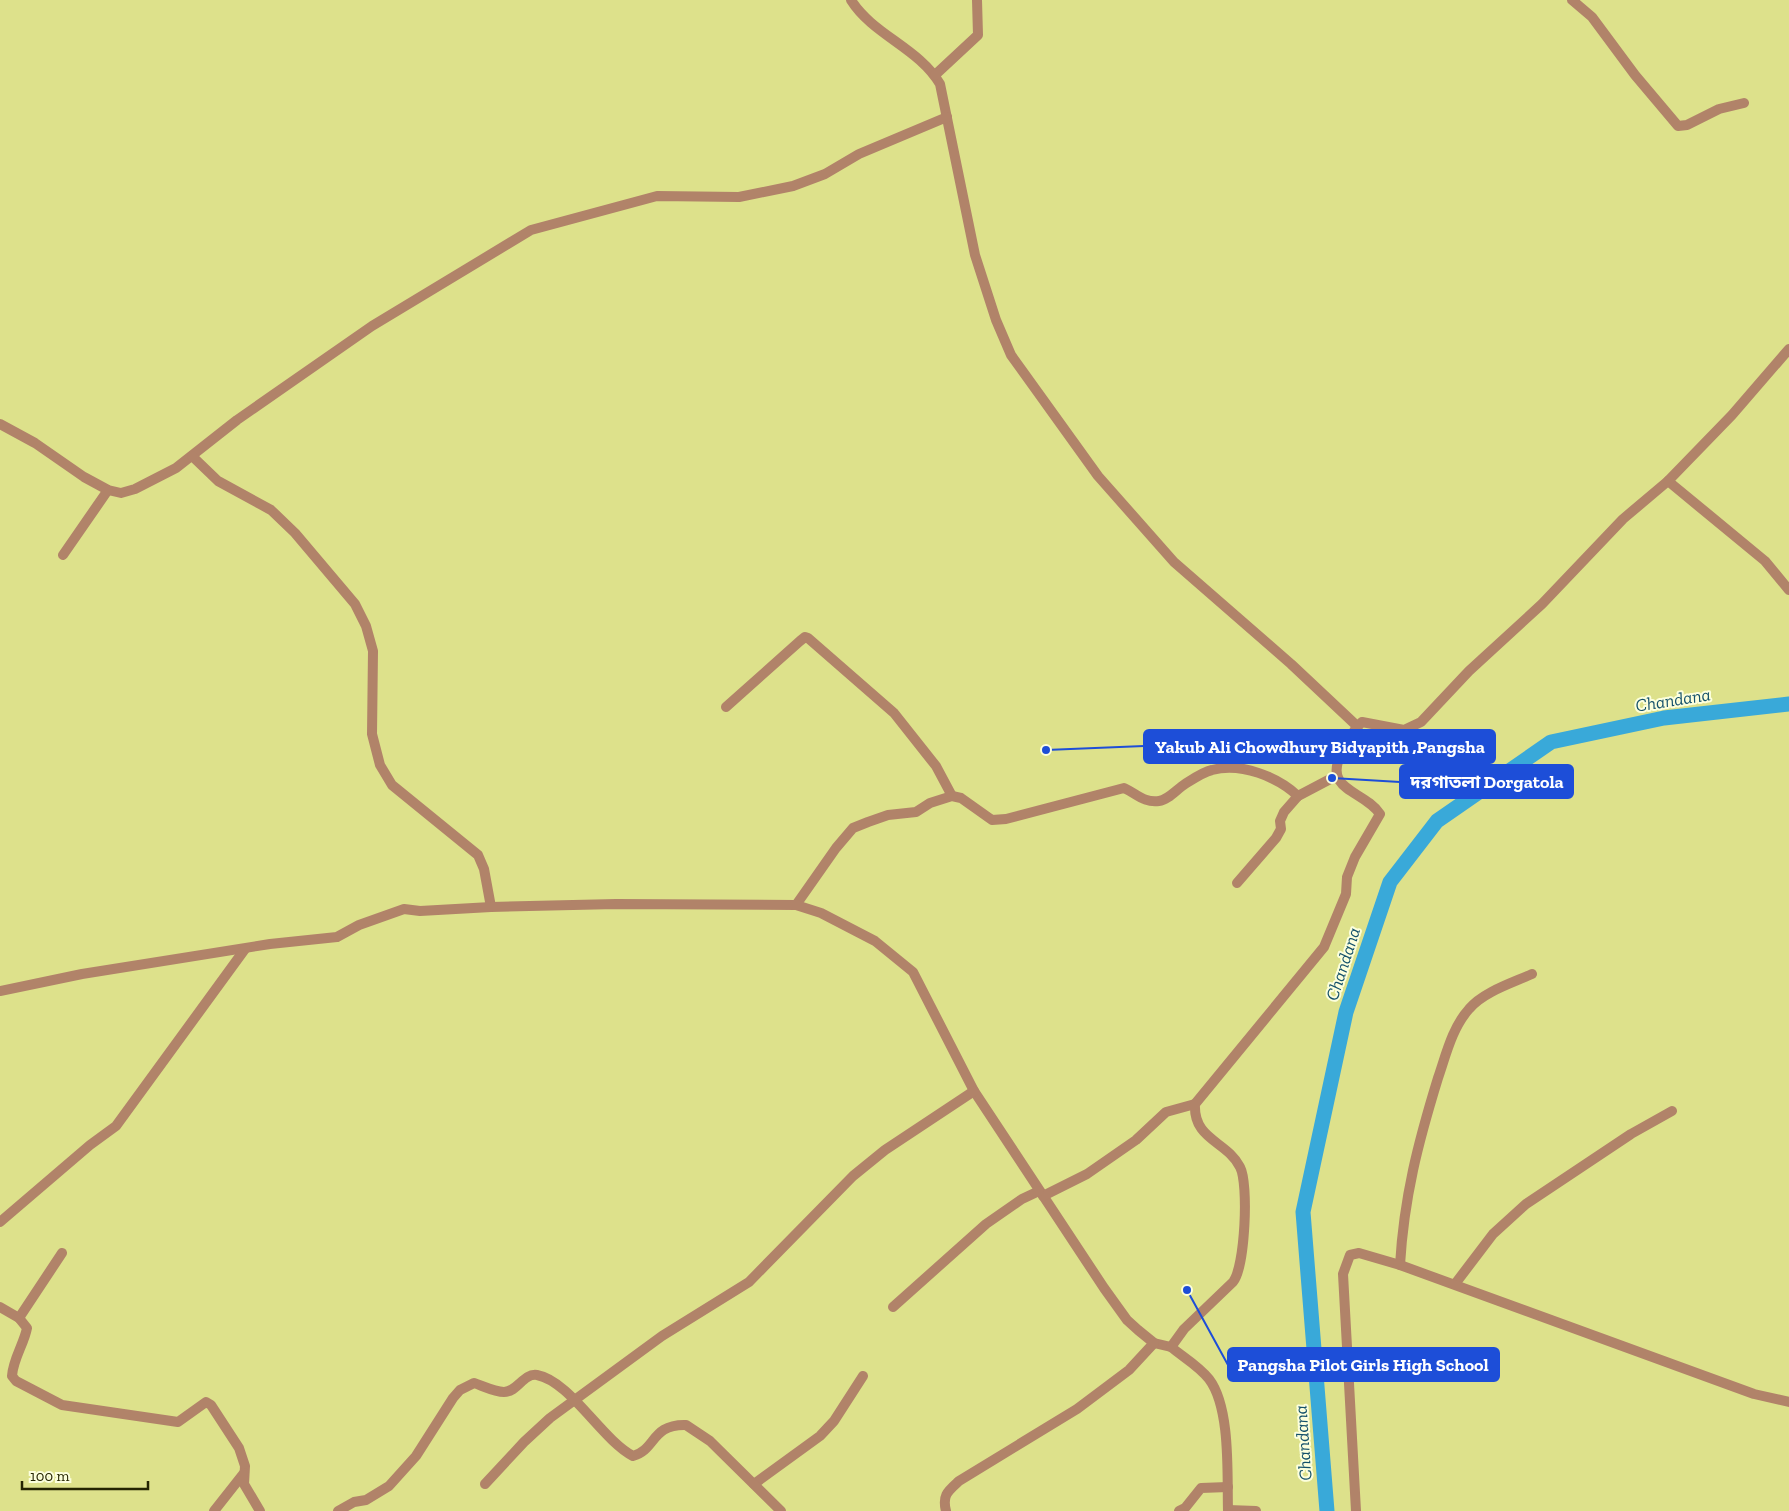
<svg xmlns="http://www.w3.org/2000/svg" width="1789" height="1511" font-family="'Zilla Slab','Noto Sans Bengali',serif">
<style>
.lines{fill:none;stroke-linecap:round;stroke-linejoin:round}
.river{stroke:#39a9d9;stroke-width:15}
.street{stroke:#b18369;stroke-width:10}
.labels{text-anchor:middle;stroke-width:4;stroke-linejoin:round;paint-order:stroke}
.water-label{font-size:18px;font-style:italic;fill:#14516a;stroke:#fcffdd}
.leader{fill:none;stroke:#1d4ed8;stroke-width:2}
.callout-dot{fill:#1d4ed8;stroke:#fcffdd;stroke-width:2}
.callout{fill:#1d4ed8;stroke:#1d4ed8;stroke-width:2}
.callout-label{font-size:18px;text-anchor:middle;font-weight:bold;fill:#fff}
</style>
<rect width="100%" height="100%" fill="#dde18b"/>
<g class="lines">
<!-- river -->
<path class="river" d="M1327,1511L1303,1212L1346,1012L1390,882L1437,821L1551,742L1664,718L1789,704"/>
<!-- street -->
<g class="street">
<path d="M851,0C873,35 919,48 940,84L975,255L996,320L1011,355L1098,476L1174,562L1291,664L1357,726"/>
<path d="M1572,0L1592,17L1635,75L1678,126L1687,125L1719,109L1744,103"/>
<path d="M935,75L978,35L977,0"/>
<path d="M0,424L35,443L84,477L108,490L121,493L135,489L176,468L237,420L372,326L531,230L657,196L739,197L793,186L825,174L859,154L947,117"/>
<path d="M192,456L218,481L271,510L295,533L355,604L366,626L373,651L372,734L380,765L392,785L478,855L484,869L491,907"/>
<path d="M1668,481L1765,561L1789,590"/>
<path d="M63,555L108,490"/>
<path d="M726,707L800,641L805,637L808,638L894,713L936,766L952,796"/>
<path d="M1237,883L1276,838L1281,829L1280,821L1284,812L1298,796"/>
<path d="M796,905L836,848L853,828L868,822L888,815L916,812L930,803L952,796L961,798L992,820L1006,819L1124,788C1137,794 1144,803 1159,801C1168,800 1177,789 1185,784C1193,779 1203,772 1212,770C1241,762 1278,777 1298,796L1336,776"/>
<path d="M0,991L82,974L270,944L337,937L359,925L404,909L420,911L491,907L616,904L796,905L821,913L875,941L913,972L974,1091L1104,1288L1127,1320L1138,1330L1154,1343L1171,1347"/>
<path d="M1043,1196L1087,1174L1136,1140L1166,1112L1195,1104"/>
<path d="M0,1222L90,1145L116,1126L245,949"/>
<path d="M1400,1265C1404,1197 1418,1143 1438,1078C1446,1055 1452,1028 1469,1009C1483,992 1512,983 1532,974"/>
<path d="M1455,1284L1493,1234L1526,1204L1631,1134L1672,1111"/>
<path d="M0,1307L19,1318L27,1328C24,1344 13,1359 12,1376L16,1381L62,1405L178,1422L206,1402L211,1405L239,1448L245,1466L244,1484L260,1511"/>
<path d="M893,1307L986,1224L1022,1199L1039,1191"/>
<path d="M19,1318L62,1253"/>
<path d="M485,1484L524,1442L550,1418L662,1336L749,1282L853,1176L885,1150L974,1091"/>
<path d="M754,1484L820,1436L834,1421L863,1376"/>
<path d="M1228,1510L1256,1511"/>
<path d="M214,1511L244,1473"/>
<path d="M338,1511L354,1502L366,1500L389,1486L416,1456L453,1398L460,1390L474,1383C483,1386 495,1392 504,1392C518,1392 523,1373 537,1375C570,1381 602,1440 633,1456C656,1450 651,1424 686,1425L710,1441L781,1511"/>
<path d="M946,1511C942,1495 948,1491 959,1481L1077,1409L1129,1370L1154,1343"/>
<path d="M1179,1511L1185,1508L1201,1488L1228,1487"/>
<path d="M1228,1511C1227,1475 1231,1408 1209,1379C1199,1366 1183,1357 1171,1347L1184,1329L1233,1282C1245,1267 1249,1184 1240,1167C1227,1141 1193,1140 1195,1104L1324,947L1346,894L1347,877L1355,857L1380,814C1364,790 1323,791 1341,754C1347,742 1352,731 1362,722L1404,730L1421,722L1469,671L1542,604L1623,519L1668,481L1732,415L1789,349"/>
<path d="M1356,1511L1343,1274L1350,1255L1359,1253L1400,1265L1754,1394L1789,1402"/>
</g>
</g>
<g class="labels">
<!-- water labels -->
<g class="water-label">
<text transform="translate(1673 700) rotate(-9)" y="6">Chandana</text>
<text transform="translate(1343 964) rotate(-72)" y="6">Chandana</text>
<text transform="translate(1303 1443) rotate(-94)" y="6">Chandana</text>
</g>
</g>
<!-- callouts -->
<path class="leader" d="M1046 750L1144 746M1332 778L1400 782M1187 1290L1228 1365"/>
<g class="callout-dot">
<circle cx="1046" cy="750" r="5"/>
<circle cx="1332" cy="778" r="5"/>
<circle cx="1187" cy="1290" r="5"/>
</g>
<g class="callout">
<rect x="1144" y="730" width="351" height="33" rx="5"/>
<rect x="1400" y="765" width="173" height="33" rx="5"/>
<rect x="1228" y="1348" width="271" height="33" rx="5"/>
</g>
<g class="callout-label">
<text x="1320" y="753">Yakub Ali Chowdhury Bidyapith ,Pangsha</text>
<text x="1487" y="788">দরগাতলা Dorgatola</text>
<text x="1363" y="1371">Pangsha Pilot Girls High School</text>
</g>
<!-- scale -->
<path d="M22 1481v8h126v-8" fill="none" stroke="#242401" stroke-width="2.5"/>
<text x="30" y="1481" font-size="15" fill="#242401" stroke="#fcffdd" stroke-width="4" paint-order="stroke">100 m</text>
</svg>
